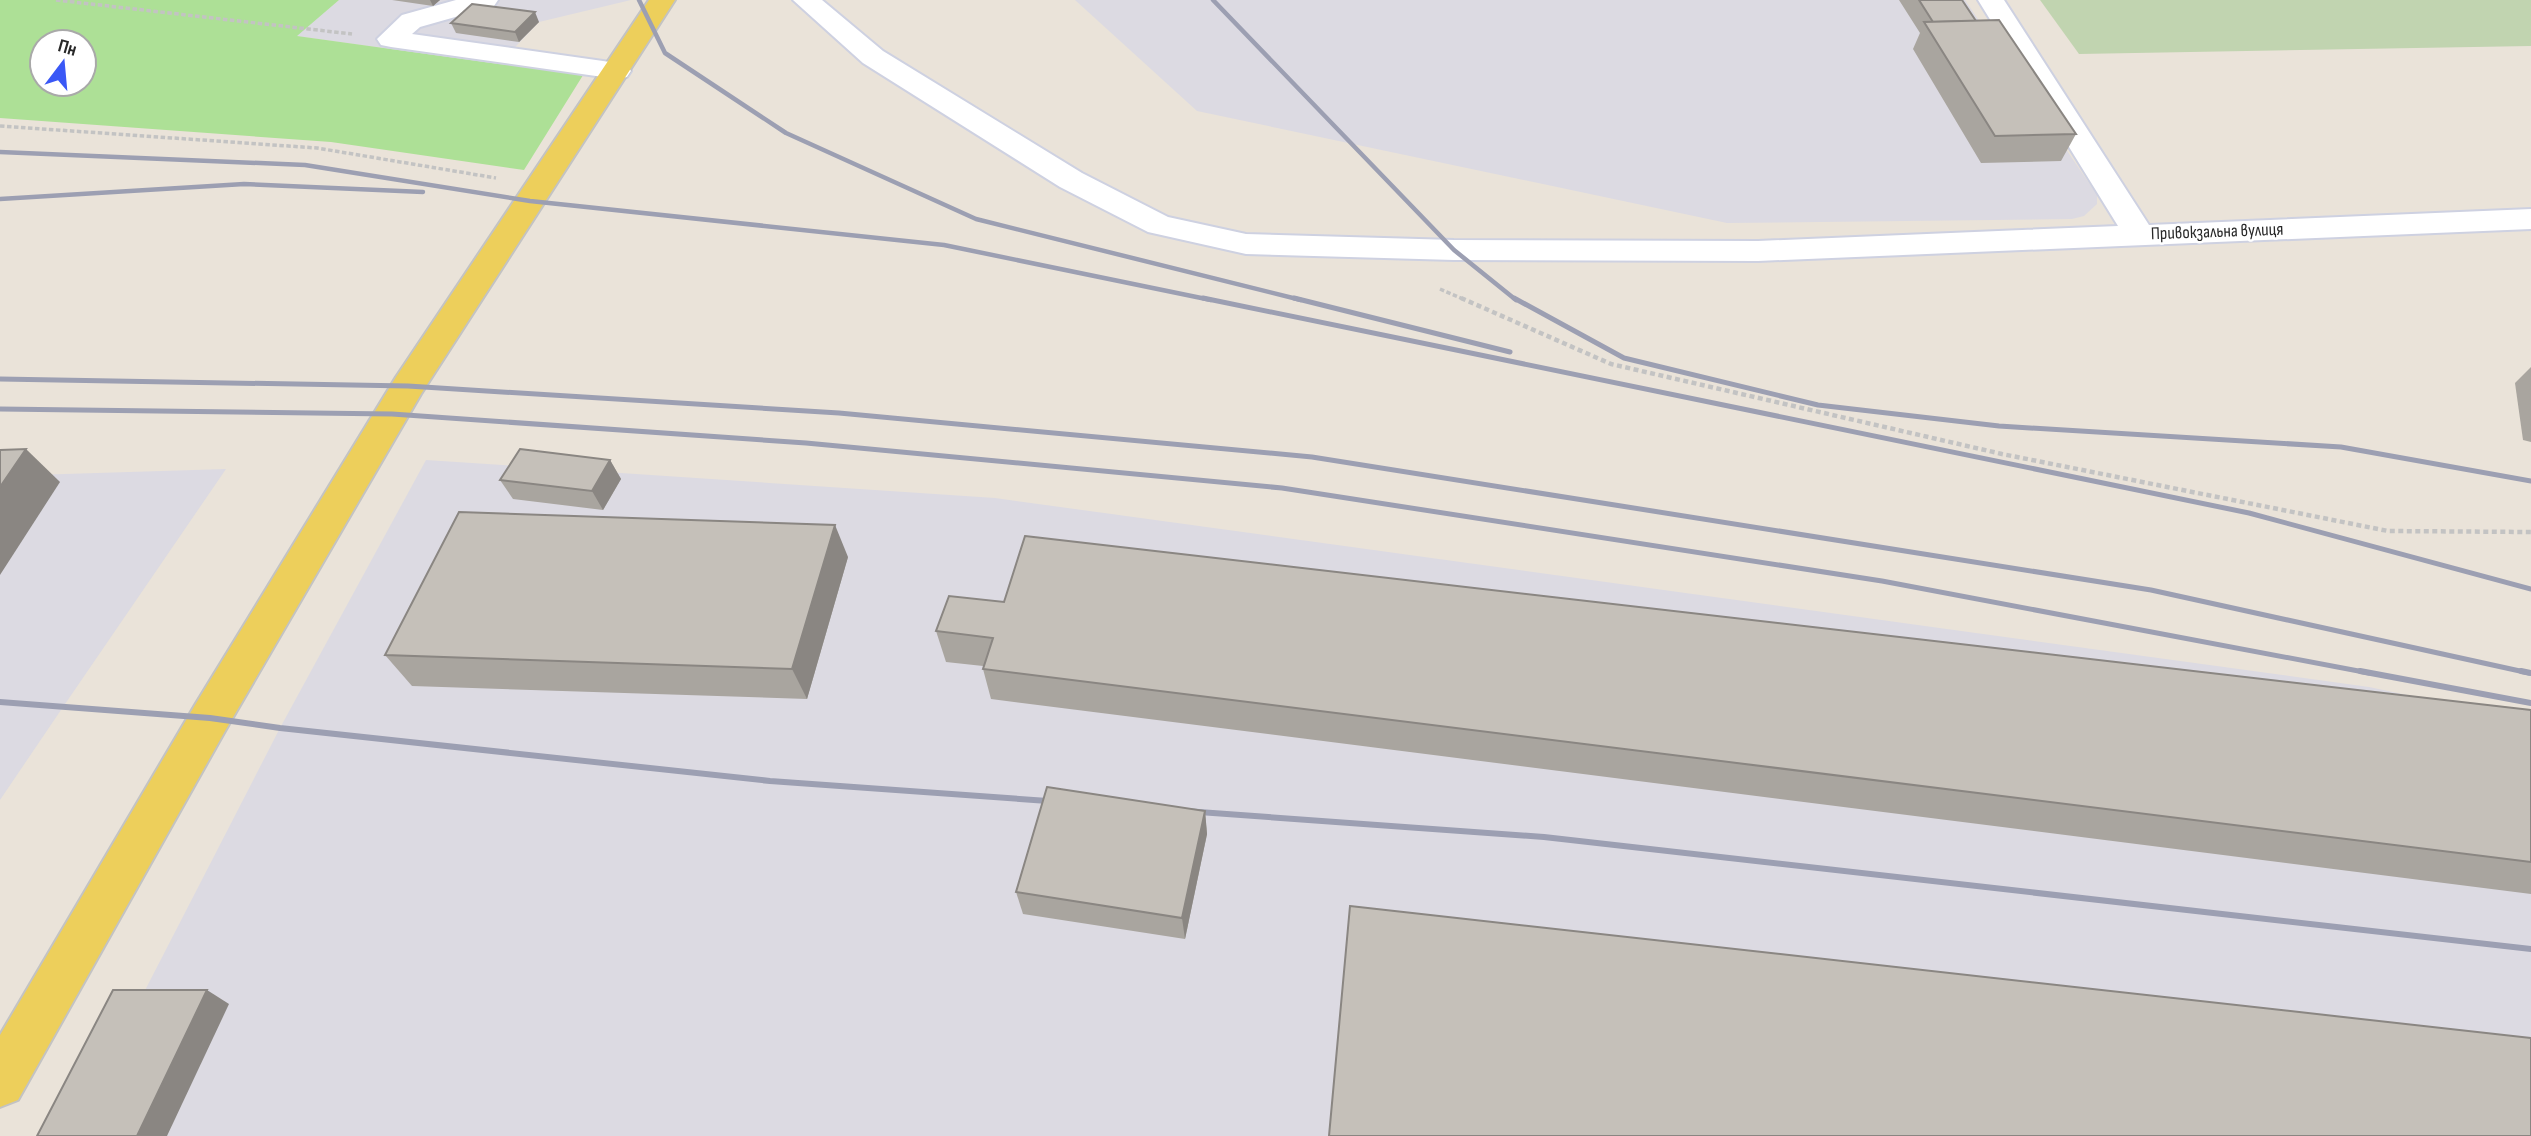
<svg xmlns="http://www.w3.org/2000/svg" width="2531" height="1136" font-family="'Sofia Sans Condensed',sans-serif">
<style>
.industrial{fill:#dcdae2}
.green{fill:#ade096;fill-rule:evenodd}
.cemetery{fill:#c1d4b0}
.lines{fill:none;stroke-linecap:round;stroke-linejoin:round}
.minor-casing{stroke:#ced1e1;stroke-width:4}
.major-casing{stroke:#c3c3c3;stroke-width:4}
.path-far1{stroke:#c3c3c3;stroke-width:3.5;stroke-dasharray:4.5 2.5;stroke-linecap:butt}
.path{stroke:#c3c3c3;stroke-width:4.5;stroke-dasharray:5 3.5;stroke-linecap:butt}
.minor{fill:#fff;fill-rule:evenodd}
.major{fill:#edcf5b;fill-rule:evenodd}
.rail-far2{stroke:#9c9fb2;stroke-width:4.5}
.rail-far1{stroke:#9c9fb2;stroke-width:5}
.rail{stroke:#9c9fb2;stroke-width:6}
.wall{fill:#a9a59f}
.shaded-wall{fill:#8a8682}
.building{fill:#c5c0b9;stroke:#8a8682;stroke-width:2}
.labels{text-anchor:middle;stroke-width:5;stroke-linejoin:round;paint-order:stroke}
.far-street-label{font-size:18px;fill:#282828;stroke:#fff}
</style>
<rect width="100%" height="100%" fill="#eae3d9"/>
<!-- industrial -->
<g class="industrial">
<path d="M339,0H631L539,22L499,64L296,36Z"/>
<path d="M1075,0H1965L2097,195V204L2084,216L2072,219L1727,223L1197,111Z"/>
<path d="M426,460L995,498L2369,687L2531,721V1136H70L280,728Z"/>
<path d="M226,469L63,707L0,800V476Z"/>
</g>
<!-- green -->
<path class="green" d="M0,0H339L297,36L499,64L585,72L524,170L331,142L0,118ZM42,42H84V84H42Z"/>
<!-- cemetery -->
<path class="cemetery" d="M2040,0H2531V46L2079,54Z"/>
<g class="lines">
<!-- minor casing -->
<g class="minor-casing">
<g id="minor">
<path d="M456,0H498L494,6L420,27L412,34L617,63L627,65L631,71L627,77L617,79L391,47L381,45L377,39L402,15Z"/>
<path d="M793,0H822L883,51L1082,173L1168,217L1246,234L1454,240L1758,241L2118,226L1978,0H2004L2149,225L2531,209V229L1758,261L1454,260L1246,254L1148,232L1060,187L863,63Z"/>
</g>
</g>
<!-- major casing -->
<g class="major-casing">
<path id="major" d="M649,0H675L421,394L225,731L18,1100L0,1107V1035L195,705L396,377Z"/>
</g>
<!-- path-far1 -->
<g class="path-far1">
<path d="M56,0L352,34"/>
<path d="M0,126L317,148L496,178"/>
<path d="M1440,289L1465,300"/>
</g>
<!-- path -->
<path class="path" d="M1461,298L1611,364L2002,454L2388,531L2531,532"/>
<!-- minor -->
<use href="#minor" class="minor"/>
<!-- major -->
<use href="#major" class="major"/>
<!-- rail-far2 -->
<g class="rail-far2">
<path d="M639,0L665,53L786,133L976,219L1301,300"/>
<path d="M1213,0L1454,250L1516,300"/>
<path d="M0,152L305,165L530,201L944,245L1211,300"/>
<path d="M0,199L244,184L423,192"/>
</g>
<!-- rail-far1 -->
<g class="rail-far1">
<path d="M1203,298L2249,513L2531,589"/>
<path d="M1294,298L1510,352"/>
<path d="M1514,298L1624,358L1818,405L1999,426L2341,447L2531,481"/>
<path d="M0,379L408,386L839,413L1312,457L2151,590L2529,673"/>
<path d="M0,409L392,414L806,443L1282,488L1882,581L2369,673"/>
</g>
<!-- rail -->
<g class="rail">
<path d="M2360,671L2531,703"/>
<path d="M2521,671L2531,673"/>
<path d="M0,702L210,718L280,728L770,781L1062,802"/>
<path d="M1185,811L1544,837L2531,949"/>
</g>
</g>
<!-- wall -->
<g class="wall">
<path d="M392,0H440L433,6Z"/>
<path d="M1899,0H1962L1976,21L2076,134L2061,161L1981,163L1913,49L1920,33Z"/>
<path d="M539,22L519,42L456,33L451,23Z"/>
<path d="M2531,367V442L2523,440L2515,383Z"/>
<path d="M610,460L621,479L603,510L513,499L500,480Z"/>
<path d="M848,557L807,699L412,686L385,655Z"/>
<path d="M1004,602L2531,710V894L991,699L983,669V666L946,662L936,631Z"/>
<path d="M1205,811L1207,834L1185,939L1023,914L1016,892Z"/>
<path d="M1350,906L2531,1136H1329Z"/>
</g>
<!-- shaded-wall -->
<g class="shaded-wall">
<path d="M430,0H440L433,6Z"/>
<path d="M535,12L539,22L519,42L515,32Z"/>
<path d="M26,449L60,482L0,575V487Z"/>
<path d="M610,460L621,479L603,510L592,491Z"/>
<path d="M835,525L848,557L807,699L792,669Z"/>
<path d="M1205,811L1207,834L1185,939L1182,918Z"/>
<path d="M207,990L229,1004L167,1136H137Z"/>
</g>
<!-- building -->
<g class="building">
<path d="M1919,0H1962L1976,21L1933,22Z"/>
<path d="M472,4L535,12L515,32L451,23Z"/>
<path d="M1999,20L2076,134L1995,136L1924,22Z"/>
<path d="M26,449L0,487V450Z"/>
<path d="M520,449L610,460L592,491L500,480Z"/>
<path d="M459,512L835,525L792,669L385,655Z"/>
<path d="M1025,536L2531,710V862L983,669L993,638L936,631L949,596L1004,602Z"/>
<path d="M1047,787L1205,811L1182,918L1016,892Z"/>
<path d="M1350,906L2531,1038V1136H1329Z"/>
<path d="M113,990H207L137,1136H37Z"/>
</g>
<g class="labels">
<!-- far-street labels -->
<g class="far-street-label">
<text transform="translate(2217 231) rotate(-2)" y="6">Привокзальна вулиця</text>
</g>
</g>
<!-- north arrow -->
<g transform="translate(63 63) rotate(16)"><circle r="33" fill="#ffffff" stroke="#a9a9a9" stroke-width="2"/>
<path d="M0-5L12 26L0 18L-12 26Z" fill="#3a58f6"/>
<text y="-10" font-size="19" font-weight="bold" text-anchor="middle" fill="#282828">Пн</text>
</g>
</svg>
